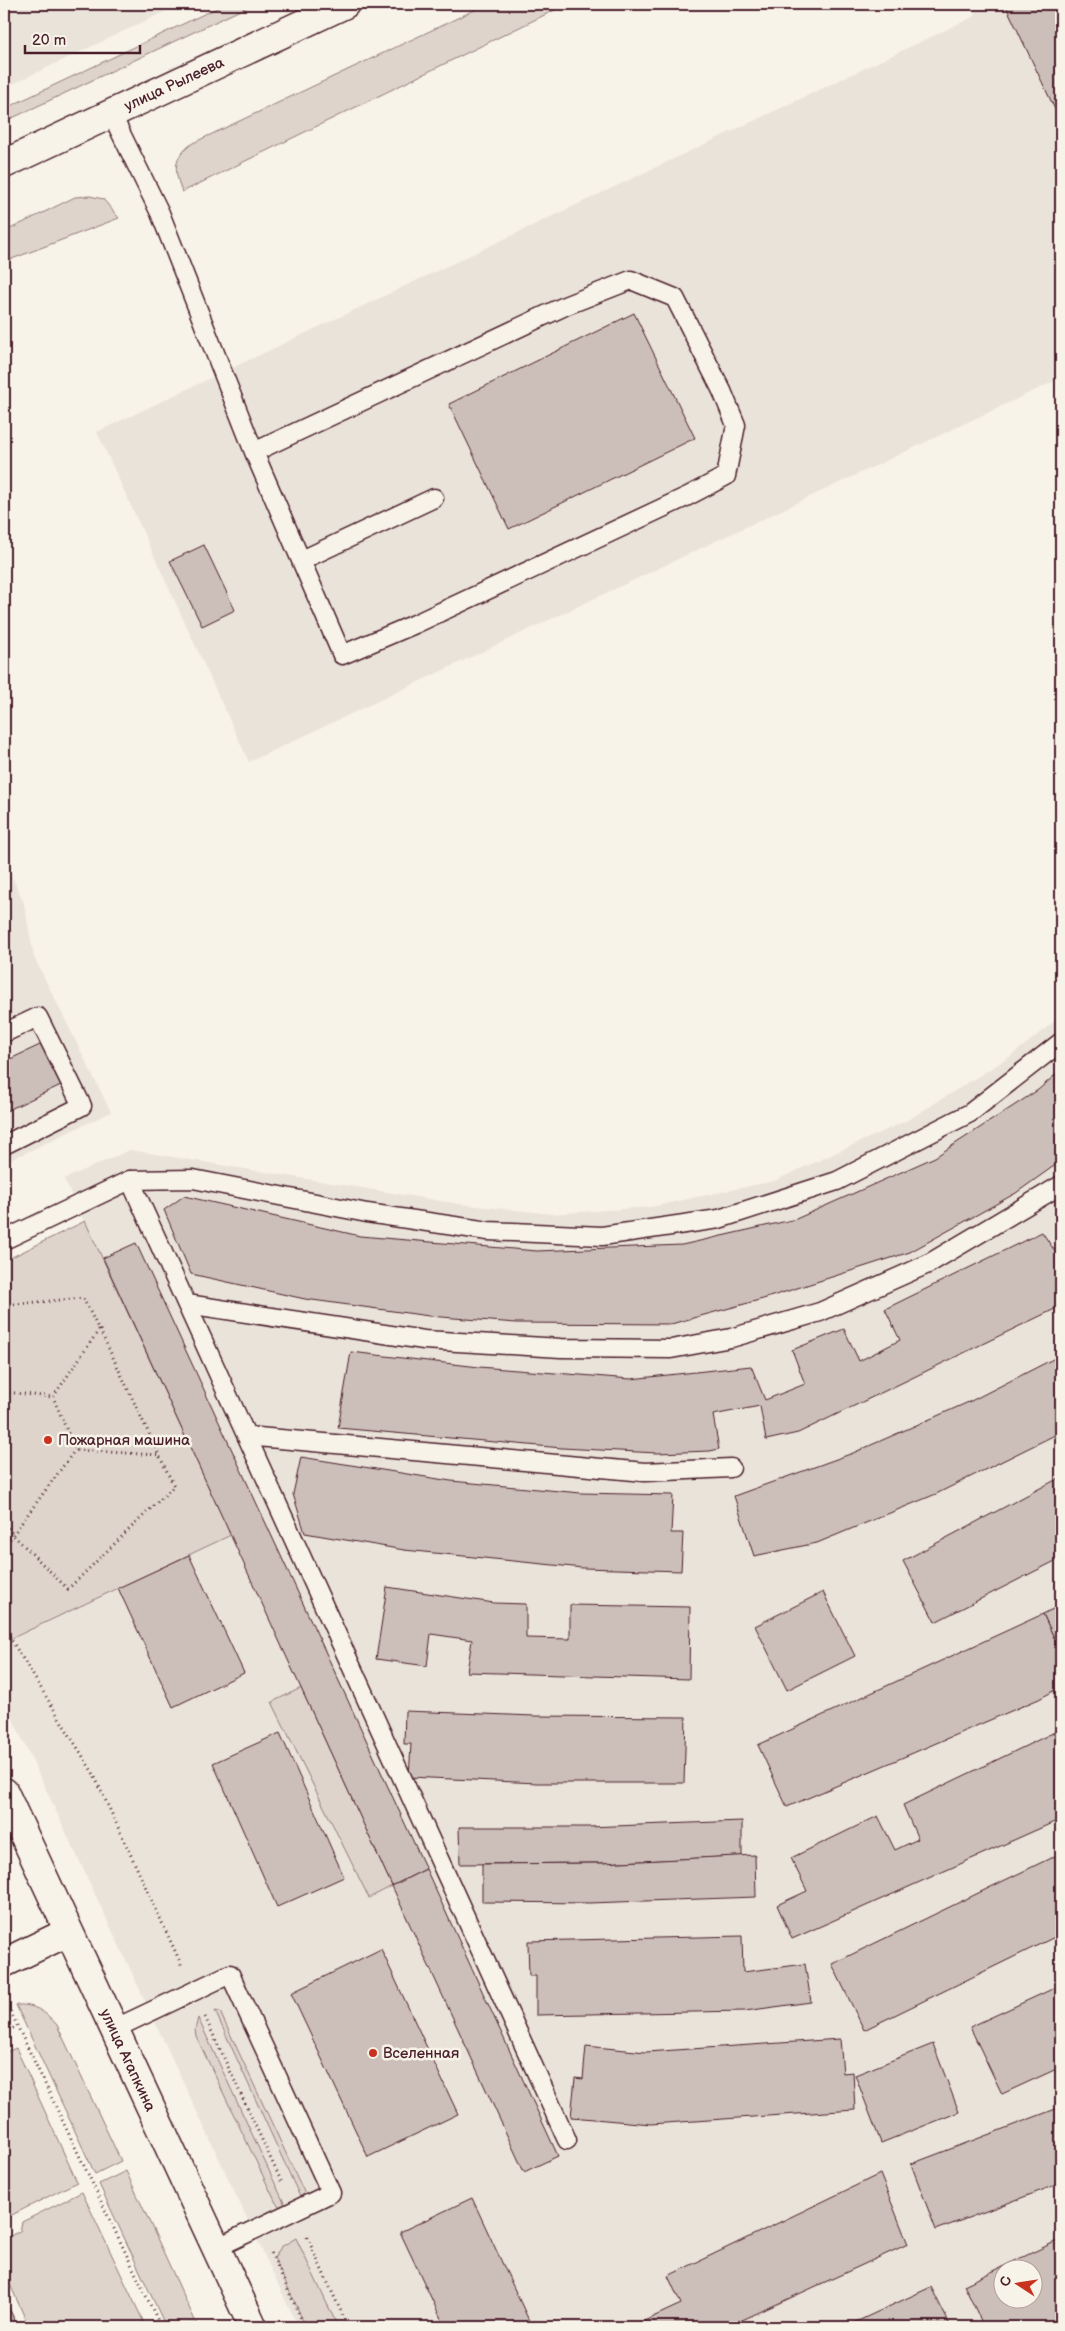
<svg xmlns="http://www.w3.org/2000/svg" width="1065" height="2331" font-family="'Balsamiq Sans',sans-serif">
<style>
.built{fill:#eae3da;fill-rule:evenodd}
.green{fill:#ded4cc;stroke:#947a7c}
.building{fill:#ccbfb9;stroke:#4a1f2b;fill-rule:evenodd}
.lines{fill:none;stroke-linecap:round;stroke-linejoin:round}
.lane-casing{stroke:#4a1f2b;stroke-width:21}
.street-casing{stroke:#4a1f2b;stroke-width:31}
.secondary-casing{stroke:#4a1f2b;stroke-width:31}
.path{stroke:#4a1f2b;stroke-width:3;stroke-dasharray:1 4;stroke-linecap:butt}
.lane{stroke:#f7f3e8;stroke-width:18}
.street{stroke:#f7f3e8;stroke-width:28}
.secondary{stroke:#f7f3e8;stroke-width:28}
.poi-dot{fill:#c8321e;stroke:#f7f3e8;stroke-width:2}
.labels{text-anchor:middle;stroke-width:5;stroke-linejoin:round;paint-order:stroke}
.street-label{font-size:15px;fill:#4a1f2b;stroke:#f7f3e8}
.poi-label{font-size:15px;fill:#4a1f2b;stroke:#f7f3e8;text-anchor:start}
</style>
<rect width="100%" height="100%" fill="#f7f3e8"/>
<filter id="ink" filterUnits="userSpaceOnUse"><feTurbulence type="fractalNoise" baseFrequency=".02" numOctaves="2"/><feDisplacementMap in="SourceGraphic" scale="10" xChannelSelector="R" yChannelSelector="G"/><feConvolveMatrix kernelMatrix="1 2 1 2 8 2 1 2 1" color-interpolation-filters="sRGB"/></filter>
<g filter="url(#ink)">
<!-- built -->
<g class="built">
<path d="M4,4H181L4,88Z"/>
<path d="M984,4H1061V378L249,762L97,432L975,16L973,9Z"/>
<path d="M4,859L24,903L34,957L111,1112L4,1163Z"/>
<path d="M1061,1016V2327H298L4,1700V1642L231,1535L64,1179L130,1150L459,1204L552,1214L650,1207L774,1181L908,1120L1011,1056ZM1002,2268H1032V2298H1002Z"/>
</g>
<!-- green -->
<g class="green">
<path d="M225,4H253L4,122V109Z"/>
<path d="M487,4H567L182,192C174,170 172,158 193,143Z"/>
<path d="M90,196L103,199L119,218L4,262V232L75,197Z"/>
<path d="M85,1221L231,1535L4,1642V1261Z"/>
<path d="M301,1688L392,1886L369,1898L272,1702Z"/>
<path d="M16,2005C34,2004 45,2011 57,2025L121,2161L95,2174Z"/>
<path d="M215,2011L220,2012L304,2192L301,2199Z"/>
<path d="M198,2018L286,2207L279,2206L276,2203L196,2036L195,2030Z"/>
<path d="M16,2048L77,2182L4,2219V2053Z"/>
<path d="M126,2171L198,2327H166L99,2184Z"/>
<path d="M82,2192L146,2327H29L4,2271V2239L20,2231L22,2222Z"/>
<path d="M296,2238L338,2327H306L274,2258L281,2247Z"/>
</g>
<!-- building -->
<g class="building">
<path d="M1005,4H1061V122Z"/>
<path d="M634,313L695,438L509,529L449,404Z"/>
<path d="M204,545L235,610L202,626L170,561Z"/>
<path d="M44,1043L63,1084L4,1112V1062Z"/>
<path d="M1061,1070V1161L1016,1193L910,1252L763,1299L671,1324L516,1323L429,1316L305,1299L191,1274L164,1210L184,1196L360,1236L537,1251L682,1245L796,1219L935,1157L1038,1090Z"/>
<path d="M1042,1232L1061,1260V1306L798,1433L766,1440L760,1406L713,1415L719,1449L710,1451L657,1453L562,1448L338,1428L351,1352L479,1367L631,1379L751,1366L765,1400L805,1384L792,1350L844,1329L859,1361L900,1340L885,1309Z"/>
<path d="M136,1243L426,1869L392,1886L103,1258Z"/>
<path d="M1061,1355V1432L936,1494L817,1543L754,1556L734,1496L853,1453L971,1401Z"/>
<path d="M301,1457L451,1481L581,1493L673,1495L671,1533H683L681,1571L583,1568L404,1550L305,1533L293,1494Z"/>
<path d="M1061,1477V1558L935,1622L903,1561Z"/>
<path d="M189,1555L244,1673L173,1707L118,1588Z"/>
<path d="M387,1587L494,1603L526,1604V1638L570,1639V1605L690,1607L689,1679L467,1672L472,1640L431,1634L427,1666L376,1659Z"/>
<path d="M823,1592L855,1656L787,1690L755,1626Z"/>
<path d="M1061,1605V1653L1043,1614Z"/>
<path d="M1043,1614L1061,1653V1687L1039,1699L787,1807L758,1745Z"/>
<path d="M405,1711L535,1716L686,1717L684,1783H537L409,1777L411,1744H404Z"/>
<path d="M1061,1729V1819L792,1939L777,1905L807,1891L791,1858L878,1816L895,1850L918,1839L903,1805Z"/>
<path d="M280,1733L344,1877L277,1907L213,1763Z"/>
<path d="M742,1821V1856L602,1863L460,1864L459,1827H588Z"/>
<path d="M1061,1853V1934L864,2030L832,1964Z"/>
<path d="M755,1855L756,1897L590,1903L482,1902V1864L602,1863Z"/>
<path d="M426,1869L558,2156L524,2172L392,1886Z"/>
<path d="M742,1936L743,1972L805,1964L811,2002L745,2011L536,2015V1976H529L528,1941Z"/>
<path d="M381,1949L458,2114L368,2157L291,1993Z"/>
<path d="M1061,1985V2067L1002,2094L970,2027Z"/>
<path d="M840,2039L843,2073L853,2072L855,2110L651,2124L571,2117L575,2078L583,2079L586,2046L646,2052Z"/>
<path d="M933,2044L959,2112L881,2143L855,2075Z"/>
<path d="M1061,2107V2183L936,2230L911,2164Z"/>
<path d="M880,2174L908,2244L727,2327H631L681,2304L668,2276Z"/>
<path d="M472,2198L532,2327H445L400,2232Z"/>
<path d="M1061,2239V2321L1048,2327H984L964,2285ZM1002,2268H1032V2298H1002Z"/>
<path d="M931,2287L951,2327H845Z"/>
<path d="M7,2304L18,2327H4V2305Z"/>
</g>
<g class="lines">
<!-- lane casing -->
<g class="lane-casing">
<g id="lane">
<path d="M111,113L160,213L254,452L342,655L415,624L688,496L726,476L736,425L722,391L675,298L631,280L567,305L254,452"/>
<path d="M302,560L434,498"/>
<path d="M4,1033L38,1017L82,1106L4,1145"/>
<path d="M130,1180L193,1179L367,1213L488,1231L602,1236L719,1219L837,1181L970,1113L1061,1042"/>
<path d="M4,1240L130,1180L567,2140"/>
<path d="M187,1304L424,1340L561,1348L671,1349L731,1338L820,1312L928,1264L1061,1185"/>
<path d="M247,1436L645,1472L731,1468"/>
<path d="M114,2029L230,1974L331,2193L216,2248"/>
</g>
</g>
<!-- street casing -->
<g class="street-casing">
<path id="street" d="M4,1963L68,1932"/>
</g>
<!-- secondary casing -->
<g class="secondary-casing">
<g id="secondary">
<path d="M4,164L345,4"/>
<path d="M4,1792L253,2327"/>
</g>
</g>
<!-- path -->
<g class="path">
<path d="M4,1305L83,1298L99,1330L53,1397L75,1450L159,1455L174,1486L68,1589L13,1535L4,1521"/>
<path d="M100,1330L159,1455"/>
<path d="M4,1392L53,1397"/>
<path d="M4,1547L75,1450"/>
<path d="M4,1628L93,1773L182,1966"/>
<path d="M4,1892L6,1899L4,1920"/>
<path d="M4,1998L161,2327"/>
<path d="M205,2017L282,2183"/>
<path d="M4,2033L17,2026"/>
<path d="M307,2237L348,2327"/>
<path d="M271,2253L305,2327"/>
</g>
<!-- lane -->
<use href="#lane" class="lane"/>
<!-- street -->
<use href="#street" class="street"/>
<!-- secondary -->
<use href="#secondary" class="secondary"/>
</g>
</g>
<!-- markers -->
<g class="poi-dot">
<circle cx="48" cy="1440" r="5"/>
<circle cx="373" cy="2053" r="5"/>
</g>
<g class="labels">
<!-- street labels -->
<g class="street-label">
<text transform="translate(174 84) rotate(-25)" y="5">улица Рылеева</text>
<text transform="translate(128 2060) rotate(65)" y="5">улица Агапкина</text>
</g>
<!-- poi labels -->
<g class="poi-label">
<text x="58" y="1445">Пожарная машина</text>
<text x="383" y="2058">Вселенная</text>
</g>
</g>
<!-- margin -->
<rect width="1065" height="2331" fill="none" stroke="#f7f3e8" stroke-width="20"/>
<rect x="10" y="10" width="1045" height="2311" fill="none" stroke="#4a1f2b" stroke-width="2" filter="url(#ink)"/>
<!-- north arrow -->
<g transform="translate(1018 2284) rotate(282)"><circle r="24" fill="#f7f3e8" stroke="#b29e9c"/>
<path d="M0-4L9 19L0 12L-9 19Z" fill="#c8321e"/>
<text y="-8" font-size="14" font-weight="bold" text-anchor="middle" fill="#4a1f2b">С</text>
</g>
<!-- scale -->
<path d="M25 45v8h115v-8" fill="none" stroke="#4a1f2b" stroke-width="2.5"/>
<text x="32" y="45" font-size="15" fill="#4a1f2b" stroke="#f7f3e8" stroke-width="4" paint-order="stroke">20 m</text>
</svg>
